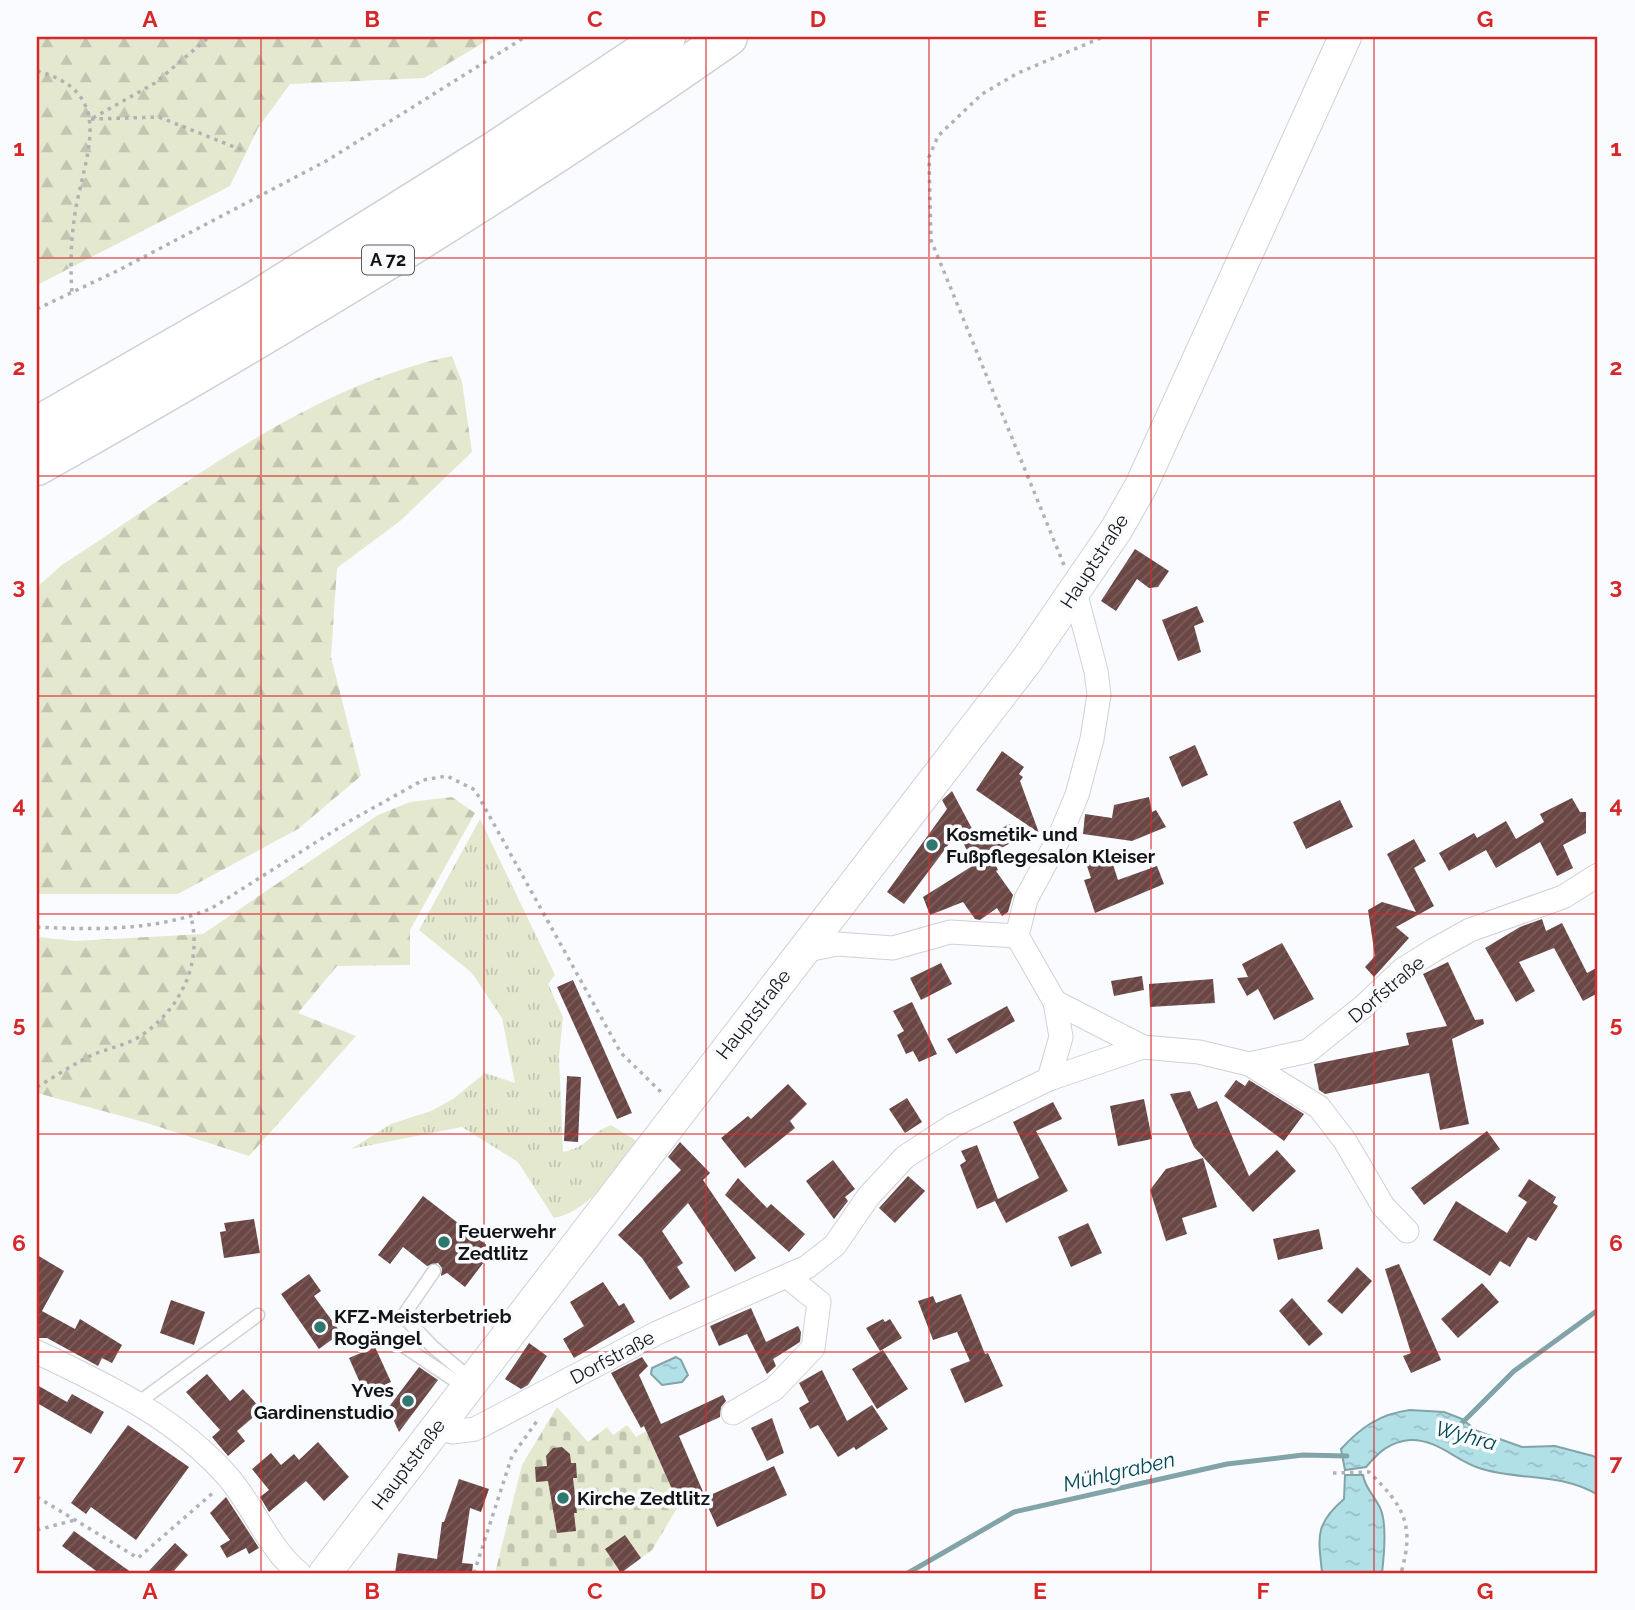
<svg xmlns="http://www.w3.org/2000/svg" width="1635" height="1610" font-family="Raleway,sans-serif">
<style>
.grass{fill:url(#grass-tufts)}
.forest{fill:url(#forest-firs)}
.cemetery{fill:url(#cemetery-stones)}
.water{fill:url(#water-ripples);stroke:#82a3a8;stroke-width:2}
.lines{fill:none;stroke-linecap:round;stroke-linejoin:round}
.stream{stroke:#82a3a8;stroke-width:5}
.building{fill:url(#building-hatch)}
.lane-casing{stroke:#cfd1d5;stroke-width:15}
.street-casing{stroke:#cfd1d5;stroke-width:25}
.secondary-casing{stroke:#cfd1d5;stroke-width:34}
.highway-casing{stroke:#cfd1d5;stroke-width:41}
.path{stroke:#b1b2b5;stroke-width:3.5;stroke-dasharray:3.5 5;stroke-linecap:butt}
.lane{stroke:#fff;stroke-width:12}
.street{stroke:#fff;stroke-width:23}
.secondary{stroke:#fff;stroke-width:32}
.highway{stroke:#fff;stroke-width:38}
.grid{fill:none;stroke:#d62828;stroke-width:2;stroke-opacity:0.55}
.poi-dot{fill:#2f776f;stroke:#fafbff;stroke-width:2.5}
.labels{text-anchor:middle;stroke-width:7;stroke-linejoin:round;paint-order:stroke}
.shield{fill:#fafbff;stroke:#58595b;stroke-width:2}
.shield-label{font-size:18px;font-weight:bold;fill:#131415}
.street-label{font-size:19px;fill:#131415;stroke:#fafbff}
.poi-label{font-size:19px;font-weight:bold;fill:#131415;stroke:#fafbff;text-anchor:start}
.water-label{font-size:21px;font-style:italic;fill:#004850;stroke:#fafbff}
.neatline{fill:none;stroke:#d62828;stroke-width:2.5}
.grid-label{font-size:23px;text-anchor:middle;font-weight:bold;fill:#d62828}
</style>
<defs>
<pattern id="grass-tufts" width="24" height="20" patternUnits="userSpaceOnUse" patternTransform="scale(1.75)"><rect width="24" height="20" fill="#e3e8cf"/><path d="M3 7l-1-3M5 7V3M7 7l1-3M15 17l-1-3M17 17v-4M19 17l1-3" fill="none" stroke="#c2c6b1"/></pattern>
<pattern id="forest-firs" width="22" height="20" patternUnits="userSpaceOnUse" patternTransform="scale(1.75)"><rect width="22" height="20" fill="#e3e8cf"/><path d="M5 1l3.5 6h-7zM16 11l3.5 6h-7z" fill="#c2c6b1"/></pattern>
<pattern id="cemetery-stones" width="16" height="16" patternUnits="userSpaceOnUse" patternTransform="scale(1.75)"><rect width="16" height="16" fill="#e3e8cf"/><path d="M2 7V4a2 2 0 0 1 4 0v3zM10 15v-3a2 2 0 0 1 4 0v3z" fill="#c2c6b1"/></pattern>
<pattern id="water-ripples" width="26" height="14" patternUnits="userSpaceOnUse" patternTransform="scale(1.75)"><rect width="26" height="14" fill="#b2e0e7"/><path d="M2 4q2-2 4 0t4 0M15 11q2-2 4 0t4 0" fill="none" stroke="#98bfc5"/></pattern>
<pattern id="building-hatch" width="6" height="6" patternUnits="userSpaceOnUse" patternTransform="scale(1.75)"><rect width="6" height="6" fill="#6a4745"/><path d="M-1 1l2-2M0 6l6-6M5 7l2-2" fill="none" stroke="#7a5e5c"/></pattern>
</defs>
<rect width="100%" height="100%" fill="#fafbff"/>
<!-- grass -->
<path class="grass" d="M480,819L555,975L548,984L563,1017L559,1056L563,1152C590,1146 590,1133 611,1125L637,1141C614,1171 592,1210 554,1218L518,1162L462,1127L351,1149L391,1124L431,1111L453,1099L485,1073L515,1083L502,1018L472,973L419,930Z"/>
<!-- forest -->
<g class="forest">
<path d="M37,37H493L424,78L290,84L258,128L230,186L37,285Z"/>
<path d="M452,356L462,382L472,452L400,521L337,568L331,657L361,776L298,829L178,894H37V587L62,565C184,486 307,387 452,356Z"/>
<path d="M452,797L475,813L410,930V965L337,966L298,1013L356,1036L249,1156L147,1123L37,1093V937L75,941L203,934L378,815L410,802Z"/>
</g>
<!-- cemetery -->
<path class="cemetery" d="M557,1407L588,1442L607,1427L613,1435L627,1425L636,1437L646,1431L679,1505L652,1550L621,1573H495L522,1465Z"/>
<!-- water -->
<g class="water">
<path d="M676,1357L681,1360L688,1375L682,1382L662,1385L651,1374L652,1368Z"/>
<path d="M1410,1410L1444,1412L1462,1419L1477,1431L1522,1447L1555,1446L1593,1456L1598,1459V1495C1560,1472 1518,1481 1479,1468C1455,1460 1437,1439 1410,1440C1389,1442 1379,1452 1366,1467L1345,1470L1341,1449C1361,1427 1380,1414 1410,1410Z"/>
<path d="M1345,1475H1363C1365,1489 1376,1497 1381,1510C1387,1526 1384,1556 1382,1573L1322,1572C1318,1536 1315,1524 1344,1499Z"/>
</g>
<g class="lines">
<!-- stream -->
<g class="stream">
<path d="M1461,1424L1514,1371L1598,1310"/>
<path d="M908,1573L1014,1512L1227,1464L1303,1455L1347,1456"/>
</g>
</g>
<!-- building -->
<g class="building">
<path d="M1135,549L1169,571L1158,587L1149,588L1137,579L1116,611L1101,601Z"/>
<path d="M1197,606L1204,622L1194,626L1201,652L1178,661L1162,620Z"/>
<path d="M1195,745L1208,775L1182,787L1169,757Z"/>
<path d="M1002,751L1024,767L1019,774L1023,777L1020,781L1039,833L976,790Z"/>
<path d="M952,791L978,840L1010,824L1018,839L990,854L998,870L996,871L1013,895L1008,912L1002,916L997,908L980,920L975,919L963,902L930,915L923,897L974,865L958,832L904,904L887,892L947,809L942,800Z"/>
<path d="M1149,797L1152,812L1156,810L1166,827L1132,841L1083,834L1085,814L1112,818L1114,805Z"/>
<path d="M1572,798L1580,812H1586V833L1563,845L1573,868L1557,876L1540,842L1496,868L1486,850L1449,871L1439,853L1474,833L1477,838L1506,821L1516,839L1544,822L1540,814Z"/>
<path d="M1340,800L1353,827L1306,849L1293,822Z"/>
<path d="M1414,839L1426,861L1414,868L1434,906L1396,927L1409,938L1374,977L1365,967L1375,956L1368,910L1382,902L1416,912L1387,854Z"/>
<path d="M1108,849L1118,880L1157,866L1164,884L1095,913L1084,880L1091,878L1084,857Z"/>
<path d="M1542,919L1546,931L1562,923L1587,973L1598,967V993L1583,1001L1554,948L1519,962L1535,991L1516,1002L1485,948L1520,927Z"/>
<path d="M1282,943L1314,999L1274,1020L1258,989L1247,996L1237,978L1248,977L1242,964Z"/>
<path d="M1448,962L1475,1020L1483,1019L1484,1024L1452,1039L1469,1124L1440,1130L1429,1073L1325,1094L1319,1090L1314,1064L1409,1045L1406,1033L1447,1026L1423,974Z"/>
<path d="M941,963L952,984L921,1000L910,978Z"/>
<path d="M1142,976L1144,990L1114,996L1111,981Z"/>
<path d="M1213,979L1215,1003L1150,1007L1149,984Z"/>
<path d="M573,980L632,1113L617,1119L557,987Z"/>
<path d="M912,1002L937,1054L919,1062L913,1051L906,1054L897,1035L904,1031L893,1011Z"/>
<path d="M1007,1006L1015,1021L956,1054L947,1039Z"/>
<path d="M567,1076L581,1077L578,1142L564,1141Z"/>
<path d="M1236,1080L1245,1086L1249,1080L1304,1114L1284,1141L1224,1096Z"/>
<path d="M788,1084L807,1104L790,1121L795,1128L745,1168L721,1138L748,1116L751,1119Z"/>
<path d="M1190,1091L1198,1109L1217,1101L1249,1176L1277,1150L1296,1171L1253,1212L1194,1147L1170,1094Z"/>
<path d="M907,1098L922,1122L905,1133L889,1109Z"/>
<path d="M1144,1099L1152,1139L1118,1146L1110,1106Z"/>
<path d="M1053,1102L1062,1119L1036,1131L1068,1191L1006,1223L995,1201L977,1209L960,1165L966,1161L961,1151L977,1145L998,1199L1039,1178L1013,1122Z"/>
<path d="M1487,1131L1500,1149L1424,1205L1411,1188Z"/>
<path d="M680,1142L710,1173L703,1180L756,1258L735,1272L688,1203L662,1231L683,1263L677,1267L690,1287L670,1300L642,1258L618,1235L681,1170L668,1157Z"/>
<path d="M1203,1158L1217,1207L1182,1218L1187,1234L1166,1241L1150,1190L1166,1169Z"/>
<path d="M833,1160L855,1189L845,1197L848,1201L834,1219L806,1181Z"/>
<path d="M908,1176L925,1191L895,1223L879,1208Z"/>
<path d="M738,1178L767,1208L771,1204L805,1234L789,1252L725,1195Z"/>
<path d="M1529,1179L1556,1197L1553,1203L1558,1206L1536,1241L1528,1237L1510,1267L1500,1261L1490,1276L1433,1240L1456,1201L1507,1233L1527,1202L1518,1196Z"/>
<path d="M423,1196L493,1250L465,1287L447,1273L441,1276L442,1268L438,1263L427,1266L403,1247L390,1264L378,1255Z"/>
<path d="M254,1219L260,1253L224,1258L220,1232L226,1231L224,1223Z"/>
<path d="M1088,1223L1102,1253L1071,1267L1058,1237Z"/>
<path d="M1319,1229L1323,1249L1278,1260L1273,1239Z"/>
<path d="M37,1255L64,1271L42,1311L75,1329L80,1319L122,1345L112,1363L102,1358L98,1366L47,1338H37Z"/>
<path d="M1399,1264L1441,1360L1411,1373L1403,1356L1411,1353L1385,1269Z"/>
<path d="M1357,1267L1372,1281L1342,1314L1327,1301Z"/>
<path d="M309,1274L321,1291L314,1296L341,1333L319,1349L281,1294Z"/>
<path d="M603,1282L619,1306L624,1303L635,1322L574,1358L563,1339L584,1326L570,1302Z"/>
<path d="M1482,1283L1499,1302L1458,1338L1441,1319Z"/>
<path d="M961,1294L985,1354L988,1353L1003,1386L965,1403L950,1369L970,1361L957,1332L933,1340L918,1301L933,1296L936,1303Z"/>
<path d="M1292,1298L1323,1334L1309,1346L1279,1311Z"/>
<path d="M171,1300L205,1312L194,1345L160,1333Z"/>
<path d="M751,1308L766,1342L798,1326L801,1332L800,1342L773,1359L776,1366L767,1374L747,1334L719,1346L710,1326Z"/>
<path d="M883,1319L885,1322L890,1319L902,1338L880,1351L866,1328Z"/>
<path d="M529,1343L547,1356L528,1385L521,1389L505,1379Z"/>
<path d="M375,1347L391,1382L365,1394L349,1358Z"/>
<path d="M883,1350L908,1389L877,1409L852,1369Z"/>
<path d="M642,1357L648,1366L639,1375L661,1424L723,1395L726,1401L721,1407L720,1417L679,1436L704,1494L679,1505L644,1426L641,1428L611,1373Z"/>
<path d="M419,1367L438,1380L399,1432L388,1408Z"/>
<path d="M822,1370L847,1421L872,1405L888,1429L856,1450L854,1447L838,1457L818,1425L810,1429L799,1408L809,1402L799,1383Z"/>
<path d="M207,1374L230,1401L243,1389L262,1410L237,1431L245,1441L228,1456L212,1437L220,1430L186,1392Z"/>
<path d="M37,1385L67,1402L72,1394L104,1412L91,1434L37,1403Z"/>
<path d="M772,1418L784,1453L767,1461L751,1428Z"/>
<path d="M128,1425L189,1467L136,1540L91,1507L86,1514L71,1503Z"/>
<path d="M318,1442L349,1477L324,1501L306,1481L269,1512L260,1497L269,1490L252,1469L271,1453L281,1465L294,1454L299,1460Z"/>
<path d="M562,1447L570,1454L571,1463H576L577,1478H573L577,1513H574L576,1531L557,1533L548,1481L536,1482L535,1467L547,1466L546,1456L553,1448Z"/>
<path d="M774,1466L787,1495L717,1527L704,1498Z"/>
<path d="M459,1479L489,1489L481,1512L470,1508L462,1563L473,1564L472,1573H395L398,1553L437,1559L442,1522H444Z"/>
<path d="M226,1497L259,1548L249,1554L246,1548L227,1558L220,1546L230,1540L210,1513Z"/>
<path d="M74,1531L132,1573H99L62,1546Z"/>
<path d="M625,1535L641,1558L621,1573L605,1549Z"/>
<path d="M175,1543L188,1555L172,1573H147Z"/>
</g>
<g class="lines">
<!-- lane casing -->
<g class="lane-casing">
<g id="lane">
<path d="M434,1271L403,1316L433,1347L472,1380"/>
<path d="M405,1347L466,1388"/>
<path d="M139,1402L258,1315"/>
</g>
</g>
<!-- street casing -->
<g class="street-casing">
<g id="street">
<path d="M1075,592L1096,671L1099,695L1092,739L1077,795L1059,838L1026,899L1017,936L1055,1002L1143,1047"/>
<path d="M802,951L837,944L893,948L950,932L1017,936"/>
<path d="M1249,1064L1308,1051L1364,1006L1402,970L1434,950L1470,930L1563,897L1598,875"/>
<path d="M1049,1079L1061,1037L1055,1002"/>
<path d="M37,1352C108,1386 176,1417 229,1478C254,1507 269,1549 299,1573"/>
<path d="M733,1413L774,1389L813,1348L819,1302L788,1277"/>
<path d="M439,1424L452,1432L475,1429L657,1333L807,1267L835,1245L868,1197L905,1157L954,1125L1049,1079L1143,1047L1199,1052L1249,1064L1319,1107L1345,1141L1383,1206L1407,1231"/>
</g>
</g>
<!-- secondary casing -->
<g class="secondary-casing">
<path id="secondary" d="M325,1573L1027,660L1116,530L1141,486L1345,37"/>
</g>
<!-- highway casing -->
<g class="highway-casing">
<g id="highway">
<path d="M37,426L253,302L493,152L666,37"/>
<path d="M37,466C273,333 506,193 728,37"/>
</g>
</g>
<!-- path -->
<g class="path">
<path d="M37,71C115,92 87,150 76,207C71,236 70,264 72,293"/>
<path d="M93,118L155,83L209,37"/>
<path d="M91,119L159,117L242,150"/>
<path d="M37,309L119,270L328,160L525,37"/>
<path d="M1064,565L931,240L929,157L938,136L982,94L1018,73L1103,37"/>
<path d="M37,927C95,930 158,931 212,908L348,822L423,780L447,776L475,790L621,1053L663,1094"/>
<path d="M37,1087C54,1077 71,1066 88,1057C104,1049 124,1046 139,1037C179,1011 203,965 191,917"/>
<path d="M1333,1473L1369,1472C1404,1506 1415,1525 1401,1573"/>
<path d="M37,1497L138,1558L214,1492"/>
<path d="M37,1530L75,1520"/>
<path d="M474,1573L512,1456L537,1421"/>
</g>
<!-- lane -->
<use href="#lane" class="lane"/>
<!-- street -->
<use href="#street" class="street"/>
<!-- secondary -->
<use href="#secondary" class="secondary"/>
<!-- highway -->
<use href="#highway" class="highway"/>
</g>
<!-- grid -->
<path class="grid" d="M261,37V1573M484,37V1573M706,37V1573M929,37V1573M1151,37V1573M1374,37V1573M37,258H1598M37,476H1598M37,696H1598M37,914H1598M37,1134H1598M37,1352H1598"/>
<!-- markers -->
<g class="poi-dot">
<circle cx="932" cy="845" r="7"/>
<circle cx="444" cy="1242" r="7"/>
<circle cx="320" cy="1327" r="7"/>
<circle cx="408" cy="1401" r="7"/>
<circle cx="563" cy="1498" r="7"/>
</g>
<g class="labels">
<!-- shield labels -->
<rect class="shield" x="362" y="245.5" width="52" height="29" rx="5"/>
<g class="shield-label">
<text x="388" y="266">A 72</text>
</g>
<!-- street labels -->
<g class="street-label">
<text transform="translate(1094 561) rotate(-57)" y="7">Hauptstraße</text>
<text transform="translate(1386 989) rotate(-40)" y="7">Dorfstraße</text>
<text transform="translate(753 1014) rotate(-52)" y="7">Hauptstraße</text>
<text transform="translate(612 1357) rotate(-28)" y="7">Dorfstraße</text>
<text transform="translate(408 1464) rotate(-53)" y="7">Hauptstraße</text>
</g>
<!-- poi labels -->
<g class="poi-label">
<text x="946" y="841">Kosmetik- und<tspan x="946" dy="22">Fußpflegesalon Kleiser</tspan></text>
<text x="458" y="1238">Feuerwehr<tspan x="458" dy="22">Zedtlitz</tspan></text>
<text x="334" y="1323">KFZ-Meisterbetrieb<tspan x="334" dy="22">Rogängel</tspan></text>
<text x="394" y="1397" text-anchor="end">Yves<tspan x="394" dy="22">Gardinenstudio</tspan></text>
<text x="577" y="1505">Kirche Zedtlitz</text>
</g>
<!-- water labels -->
<g class="water-label">
<text transform="translate(1466 1436) rotate(15)" y="7">Wyhra</text>
<text transform="translate(1119 1472) rotate(-13)" y="7">Mühlgraben</text>
</g>
</g>
<!-- border -->
<rect width="1635" height="1610" fill="none" stroke="#fafbff" stroke-width="77"/>
<rect x="38" y="38" width="1558" height="1534" class="neatline"/>
<g class="grid-label">
<text x="150" y="27">A</text>
<text x="372" y="27">B</text>
<text x="595" y="27">C</text>
<text x="818" y="27">D</text>
<text x="1040" y="27">E</text>
<text x="1263" y="27">F</text>
<text x="1485" y="27">G</text>
<text x="19" y="156">1</text>
<text x="1616" y="156">1</text>
<text x="19" y="375">2</text>
<text x="1616" y="375">2</text>
<text x="19" y="594">3</text>
<text x="1616" y="594">3</text>
<text x="19" y="813">4</text>
<text x="1616" y="813">4</text>
<text x="19" y="1032">5</text>
<text x="1616" y="1032">5</text>
<text x="19" y="1251">6</text>
<text x="1616" y="1251">6</text>
<text x="19" y="1470">7</text>
<text x="1616" y="1470">7</text>
<text x="150" y="1599">A</text>
<text x="372" y="1599">B</text>
<text x="595" y="1599">C</text>
<text x="818" y="1599">D</text>
<text x="1040" y="1599">E</text>
<text x="1263" y="1599">F</text>
<text x="1485" y="1599">G</text>
</g>
</svg>
